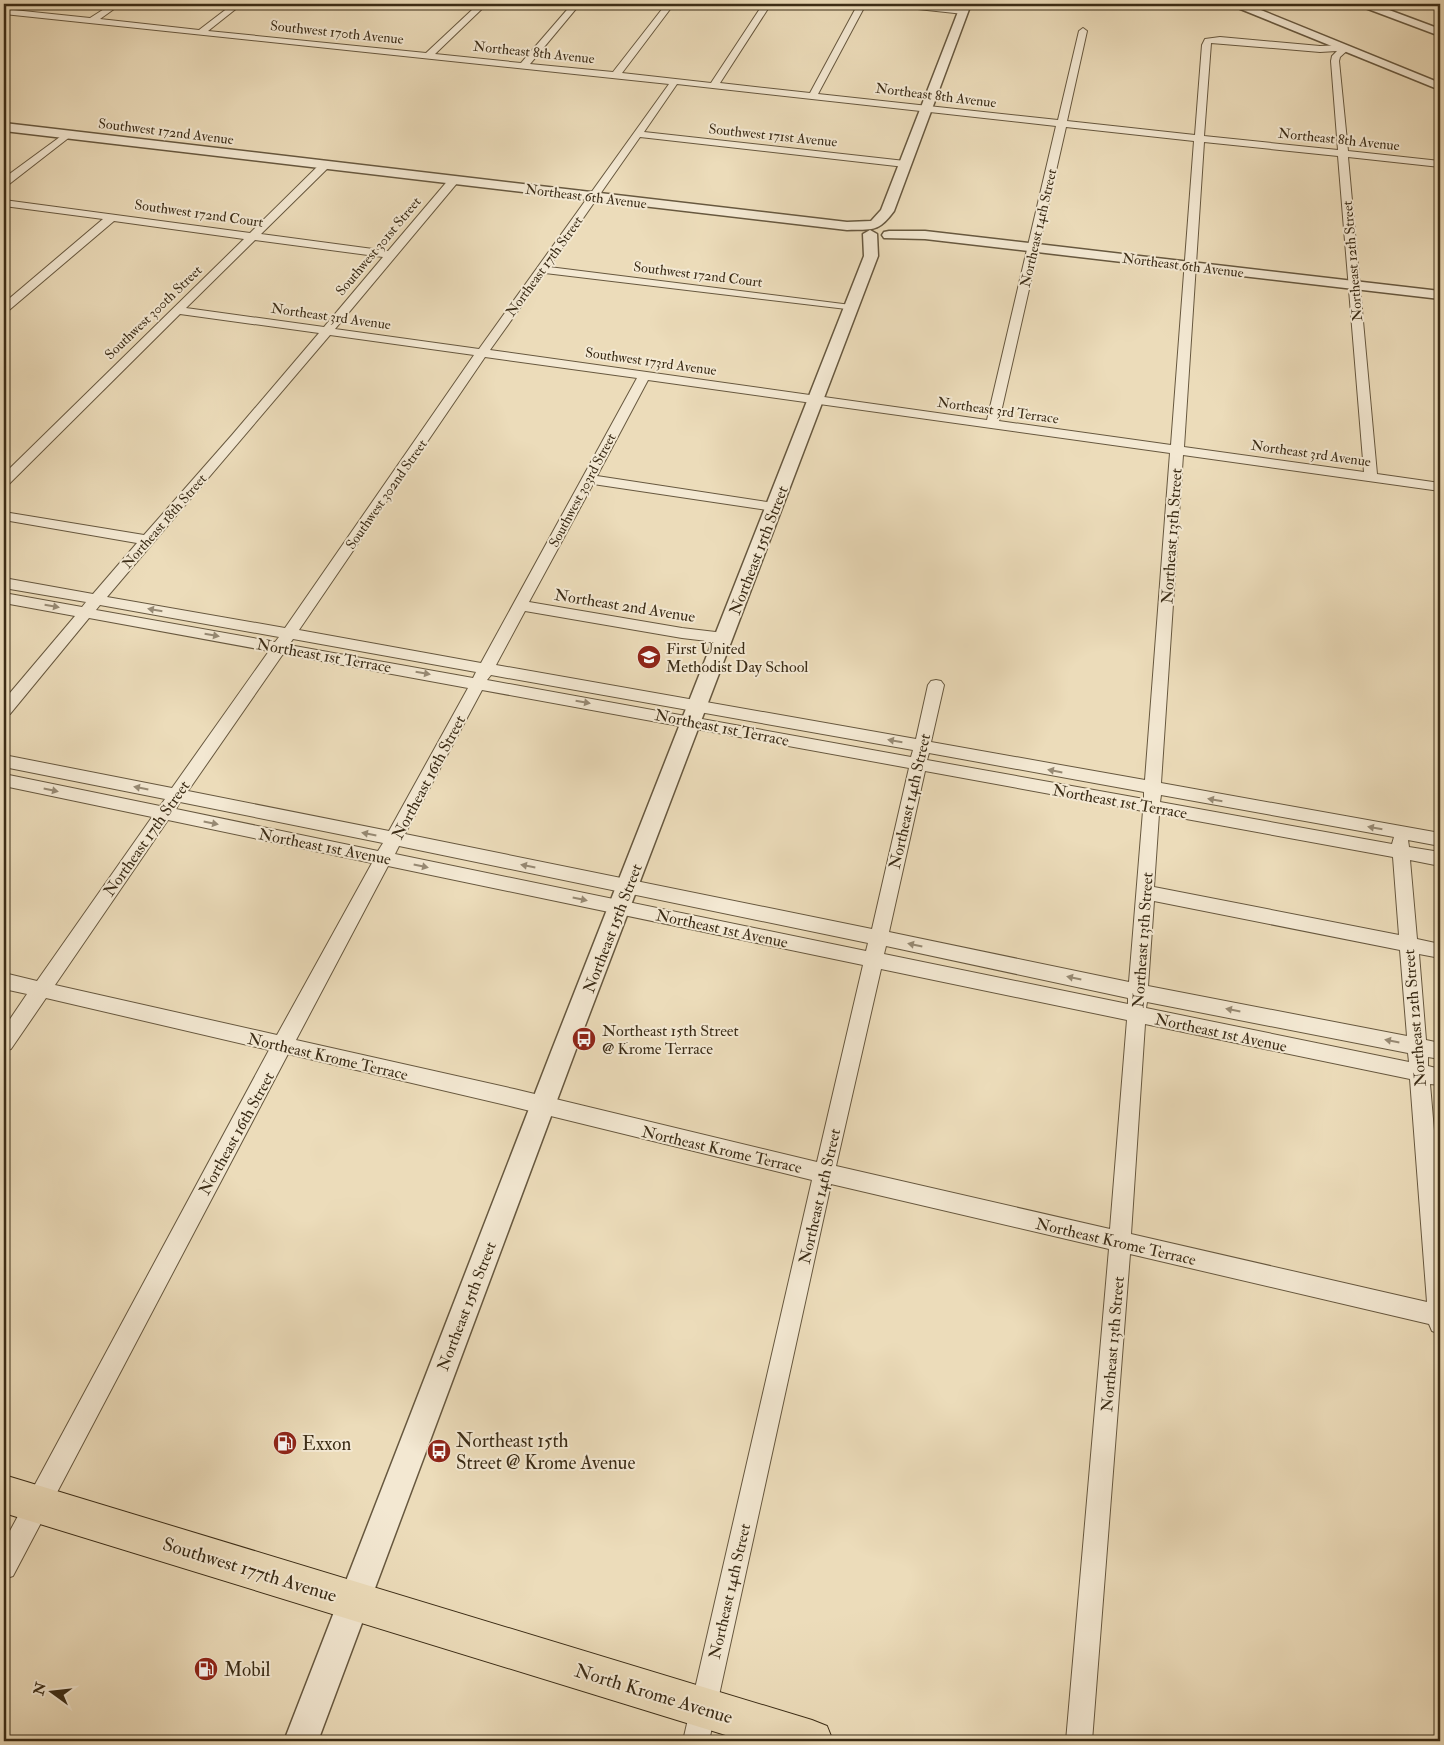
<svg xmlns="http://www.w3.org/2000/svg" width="1444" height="1745" font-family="'IM FELL Double Pica',serif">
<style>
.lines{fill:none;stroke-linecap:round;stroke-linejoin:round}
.minor-casing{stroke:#67583f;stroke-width:2}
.tertiary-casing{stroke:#67583f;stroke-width:3}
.trunk-casing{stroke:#3b2c16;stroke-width:2}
.minor{fill:#f3e8d2;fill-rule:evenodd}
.tertiary{fill:#f3e8d2;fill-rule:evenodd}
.trunk{fill:#ecdcba;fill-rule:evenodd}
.oneway{fill:#978a74}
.labels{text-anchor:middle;stroke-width:4;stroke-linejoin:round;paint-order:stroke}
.far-street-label{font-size:14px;fill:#3b2c16;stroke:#f3e8d2}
.street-label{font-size:16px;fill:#3b2c16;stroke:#f3e8d2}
.poi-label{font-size:16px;fill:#3b2c16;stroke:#f3e8d2;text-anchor:start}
.near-poi-label{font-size:19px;fill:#3b2c16;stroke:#f3e8d2;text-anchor:start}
.near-street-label{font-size:19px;fill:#3b2c16;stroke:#f3e8d2}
</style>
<rect width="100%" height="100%" fill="#ecdcba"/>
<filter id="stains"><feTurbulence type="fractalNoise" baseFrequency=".004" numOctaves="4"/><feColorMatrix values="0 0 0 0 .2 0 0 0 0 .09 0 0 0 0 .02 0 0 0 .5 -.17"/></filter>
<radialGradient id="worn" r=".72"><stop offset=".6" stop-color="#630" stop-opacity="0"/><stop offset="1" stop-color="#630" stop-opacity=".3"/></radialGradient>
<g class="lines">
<!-- minor casing -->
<g class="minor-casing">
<g id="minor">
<path d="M112,4H121L100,19L199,30L233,4H242L208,31L426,53L473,9L450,6L446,4H487L435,54L521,63L572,4H580L530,64L613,72L666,4H674L622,73L711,83L763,4H771L720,83L810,93L858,4H866L818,94L1058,120L1079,31L1083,28L1087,31L1067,121L1195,135L1202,45L1205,39L1220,37L1320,46L1346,45L1350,48L1340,57L1339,61L1348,151L1440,161V167L1348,157L1377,474L1440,483V491L1183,455L1161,783L1440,833V846L1408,840L1409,847L1440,852V866L1410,860L1417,939L1440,944V958L1419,954L1426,1040L1440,1043V1059L1428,1057V1066L1440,1069V1085L1430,1084L1440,1200V1334L1432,1331L1429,1324L1130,1254L1092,1741H1066L1109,1249L831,1184L709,1741H683L812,1180L514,1107L288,1054L13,1576L4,1579V1542L269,1050L46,998L11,1049L4,1051V1028L27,994L4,989V973L37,981L152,817L4,786V774L160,806L165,799L4,767V755L172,788L269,651L89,618L10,714L4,715V700L75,616L4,603V593L82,607L86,602L4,588V578L93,594L137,543L4,520V512L144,535L232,435L319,333L180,314L9,484L4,485V474L244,239L114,221L8,311L4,312V303L103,219L4,206V200L250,233L321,163L325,162L330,165L329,167L261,234L388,251L450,178H458V182L335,329L479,349L669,84L4,14V9L90,18ZM1211,43L1320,52L1337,51L1332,56L1331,61L1338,150L1204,136ZM677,84L1056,126L987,420L490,350L545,273L855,310L857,308L855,306L851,305L549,267L640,137L905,167L910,164L905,161L644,132ZM1066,127L1194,141L1171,445L999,421ZM1204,142L1338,156L1364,472L1184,447ZM255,240L383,257L324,327L186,308ZM330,335L474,355L285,628L107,597ZM485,357L637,378L481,663L299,630ZM648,380L1170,453L1145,780L931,742L944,685L941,681L936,680L931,681L928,685L916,739L496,665L525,611L682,638L724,643L729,642L732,638L729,634L724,633L682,628L529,602L593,484L774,511L781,507L774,503L597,476ZM100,605L279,637L275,642L96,610ZM293,639L476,672L473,678L289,645ZM283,654L468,688L389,831L188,791ZM491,675L913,750L911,757L487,680ZM482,690L909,768L872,929L405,834ZM929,753L1144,792V799L927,760ZM925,771L1143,811L1129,982L889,932ZM1161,795L1394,837L1392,844L1160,802ZM180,802L383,843L378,851L176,809ZM1159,814L1393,857L1399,935L1154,887ZM168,820L372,863L277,1035L55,985ZM399,846L868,943L866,951L395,854ZM388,866L863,965L817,1162L514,1089L296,1040ZM1154,901L1400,950L1407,1036L1148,986ZM886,946L1128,998V1004L884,954ZM881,969L1127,1020L1110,1229L836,1166ZM1147,1002L1408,1053L1409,1062L1146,1008ZM1145,1024L1410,1079L1427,1302L1131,1234Z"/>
<path d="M886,4H914L964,8L968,11L964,14L890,6Z"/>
<path d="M1134,4H1150L1153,6L1149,8Z"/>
<path d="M68,131L73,134L71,136L8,185L4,186V178Z"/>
</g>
</g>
<!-- tertiary casing -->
<g class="tertiary-casing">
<g id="tertiary">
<path d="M961,4H971L894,211C878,233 872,229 847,230L4,131V123L847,222L871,221L881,210Z"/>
<path d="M1232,4H1246L1440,83V90L1233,6Z"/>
<path d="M1359,4H1373L1440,29V36L1360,6Z"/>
<path d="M870,230L877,234L878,256L575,1052L318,1741H284L551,1052L864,256L863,234Z"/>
<path d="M889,231H925L1440,291V299L925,239L884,238L882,235L884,232Z"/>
</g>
</g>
<!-- trunk casing -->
<g class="trunk-casing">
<path id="trunk" d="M4,1475L812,1720L827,1726L833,1741H745L4,1513Z"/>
</g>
<!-- minor -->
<use href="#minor" class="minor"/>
<!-- tertiary -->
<use href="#tertiary" class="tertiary"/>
<!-- trunk -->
<use href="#trunk" class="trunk"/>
</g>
<!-- one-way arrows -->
<defs><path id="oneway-solid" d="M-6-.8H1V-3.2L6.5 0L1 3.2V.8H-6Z" transform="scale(1.25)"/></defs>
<g class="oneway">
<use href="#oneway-solid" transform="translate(52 606) rotate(10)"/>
<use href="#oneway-solid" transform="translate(155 610) rotate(-170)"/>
<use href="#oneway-solid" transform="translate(212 635) rotate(10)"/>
<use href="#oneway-solid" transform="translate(423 673) rotate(10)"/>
<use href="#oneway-solid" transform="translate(583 702) rotate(10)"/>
<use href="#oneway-solid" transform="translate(895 741) rotate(-170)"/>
<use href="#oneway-solid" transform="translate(1055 771) rotate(-169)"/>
<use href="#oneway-solid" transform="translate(141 788) rotate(-169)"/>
<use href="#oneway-solid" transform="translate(51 790) rotate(12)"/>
<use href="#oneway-solid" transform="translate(1215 800) rotate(-170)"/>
<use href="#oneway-solid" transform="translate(211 823) rotate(11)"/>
<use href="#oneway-solid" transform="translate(1375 828) rotate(-170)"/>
<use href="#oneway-solid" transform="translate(369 834) rotate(-169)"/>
<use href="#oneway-solid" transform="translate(421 866) rotate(12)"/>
<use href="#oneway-solid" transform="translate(528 866) rotate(-169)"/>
<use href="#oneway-solid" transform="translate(580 899) rotate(12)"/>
<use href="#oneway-solid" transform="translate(915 945) rotate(-168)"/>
<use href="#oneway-solid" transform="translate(1074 978) rotate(-168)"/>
<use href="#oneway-solid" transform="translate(1233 1010) rotate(-169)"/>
<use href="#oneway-solid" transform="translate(1392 1041) rotate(-169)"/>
</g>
<!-- icons -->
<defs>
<g id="school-disc" transform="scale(1.25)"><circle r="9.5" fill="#8f2418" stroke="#f3e8d2"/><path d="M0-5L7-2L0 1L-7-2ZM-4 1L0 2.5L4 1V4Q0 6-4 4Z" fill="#fff"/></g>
<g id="bus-disc" transform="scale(1.25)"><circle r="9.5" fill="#8f2418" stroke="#f3e8d2"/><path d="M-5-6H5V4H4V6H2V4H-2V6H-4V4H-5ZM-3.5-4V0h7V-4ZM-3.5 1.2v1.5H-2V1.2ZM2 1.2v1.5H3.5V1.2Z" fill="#fff"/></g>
<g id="fuel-disc" transform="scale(1.25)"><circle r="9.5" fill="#8f2418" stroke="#f3e8d2"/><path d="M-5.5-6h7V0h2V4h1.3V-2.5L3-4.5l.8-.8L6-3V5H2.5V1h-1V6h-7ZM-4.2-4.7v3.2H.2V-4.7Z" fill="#fff"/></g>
</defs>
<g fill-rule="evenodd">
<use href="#school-disc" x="649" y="657"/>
<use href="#bus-disc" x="584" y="1039"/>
<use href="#fuel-disc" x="285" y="1443"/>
<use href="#bus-disc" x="439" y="1451"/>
<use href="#fuel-disc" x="206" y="1669"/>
</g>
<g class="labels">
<!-- far-street labels -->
<g class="far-street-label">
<text transform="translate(337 32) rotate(6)" y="5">Southwest 170th Avenue</text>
<text transform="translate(534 52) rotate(6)" y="5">Northeast 8th Avenue</text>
<text transform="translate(936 95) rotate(7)" y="5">Northeast 8th Avenue</text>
<text transform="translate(166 131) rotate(7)" y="5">Southwest 172nd Avenue</text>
<text transform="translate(773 135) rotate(6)" y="5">Southwest 171st Avenue</text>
<text transform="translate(1339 139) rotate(6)" y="5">Northeast 8th Avenue</text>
<text transform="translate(586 196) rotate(7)" y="5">Northeast 6th Avenue</text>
<text transform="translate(199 213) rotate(8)" y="5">Southwest 172nd Court</text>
<text transform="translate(1038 228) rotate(-77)" y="5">Northeast 14th Street</text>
<text transform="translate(378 246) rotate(-50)" y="5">Southwest 301st Street</text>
<text transform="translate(1352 261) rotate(-95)" y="5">Northeast 12th Street</text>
<text transform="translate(1183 265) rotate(7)" y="5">Northeast 6th Avenue</text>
<text transform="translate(544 266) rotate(-54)" y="5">Northeast 17th Street</text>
<text transform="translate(698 274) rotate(7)" y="5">Southwest 172nd Court</text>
<text transform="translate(153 312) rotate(-44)" y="5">Southwest 300th Street</text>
<text transform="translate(331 316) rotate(8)" y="5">Northeast 3rd Avenue</text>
<text transform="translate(651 361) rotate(8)" y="5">Southwest 173rd Avenue</text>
<text transform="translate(998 410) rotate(8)" y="5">Northeast 3rd Terrace</text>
<text transform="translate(1311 453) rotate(8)" y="5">Northeast 3rd Avenue</text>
<text transform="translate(582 490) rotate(-62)" y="5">Southwest 303rd Street</text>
<text transform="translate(386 494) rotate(-55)" y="5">Southwest 302nd Street</text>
<text transform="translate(164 521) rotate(-49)" y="5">Northeast 18th Street</text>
</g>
<!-- street labels -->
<g class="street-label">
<text transform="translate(1171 536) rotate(-86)" y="6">Northeast 13th Street</text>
<text transform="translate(758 550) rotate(-69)" y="6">Northeast 15th Street</text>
<text transform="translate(625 605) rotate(9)" y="6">Northeast 2nd Avenue</text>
<text transform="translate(324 655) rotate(10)" y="6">Northeast 1st Terrace</text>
<text transform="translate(722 727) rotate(11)" y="6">Northeast 1st Terrace</text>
<text transform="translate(428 777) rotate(-62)" y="6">Northeast 16th Street</text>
<text transform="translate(909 801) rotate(-77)" y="6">Northeast 14th Street</text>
<text transform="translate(1120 801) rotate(10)" y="6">Northeast 1st Terrace</text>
<text transform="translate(146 838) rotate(-55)" y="6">Northeast 17th Street</text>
<text transform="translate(325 846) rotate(11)" y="6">Northeast 1st Avenue</text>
<text transform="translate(612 928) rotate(-69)" y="6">Northeast 15th Street</text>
<text transform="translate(722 928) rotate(12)" y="6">Northeast 1st Avenue</text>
<text transform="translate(1142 940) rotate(-86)" y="6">Northeast 13th Street</text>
<text transform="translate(1414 1018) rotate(-95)" y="6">Northeast 12th Street</text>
<text transform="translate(1221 1032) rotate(12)" y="6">Northeast 1st Avenue</text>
<text transform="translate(328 1056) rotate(13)" y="6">Northeast Krome Terrace</text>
<text transform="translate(236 1133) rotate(-61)" y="6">Northeast 16th Street</text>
<text transform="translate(722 1149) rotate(13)" y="6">Northeast Krome Terrace</text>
<text transform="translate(819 1196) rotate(-77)" y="6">Northeast 14th Street</text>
<text transform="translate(1116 1241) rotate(13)" y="6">Northeast Krome Terrace</text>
<text transform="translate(466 1306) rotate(-69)" y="6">Northeast 15th Street</text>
<text transform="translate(1112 1344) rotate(-85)" y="6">Northeast 13th Street</text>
<text transform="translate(729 1591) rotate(-77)" y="6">Northeast 14th Street</text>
</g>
<!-- poi labels -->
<g class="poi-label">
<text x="666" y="654">First United<tspan x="666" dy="18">Methodist Day School</tspan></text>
<text x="602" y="1036">Northeast 15th Street<tspan x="602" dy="18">@ Krome Terrace</tspan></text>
</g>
<!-- near-poi labels -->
<g class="near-poi-label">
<text x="456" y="1447">Northeast 15th<tspan x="456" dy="22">Street @ Krome Avenue</tspan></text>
<text x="302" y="1450">Exxon</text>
<text x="224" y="1676">Mobil</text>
</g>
<!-- near-street labels -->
<g class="near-street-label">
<text transform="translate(250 1569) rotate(17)" y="7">Southwest 177th Avenue</text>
<text transform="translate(654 1693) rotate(17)" y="7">North Krome Avenue</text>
</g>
</g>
<!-- margin -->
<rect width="1444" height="1745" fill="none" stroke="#ecdcba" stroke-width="20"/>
<rect x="5" y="5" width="1434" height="1735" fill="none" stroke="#3b2c16" stroke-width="2.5"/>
<rect x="10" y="10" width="1424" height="1725" fill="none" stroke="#3b2c16"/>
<!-- north arrow -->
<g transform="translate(52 1692) rotate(285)" stroke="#f3e8d2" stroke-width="4" paint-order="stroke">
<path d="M0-4L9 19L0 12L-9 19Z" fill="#3b2c16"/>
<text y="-8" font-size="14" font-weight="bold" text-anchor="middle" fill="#3b2c16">N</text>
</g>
<rect width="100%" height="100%" filter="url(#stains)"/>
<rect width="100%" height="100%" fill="url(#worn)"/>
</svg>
